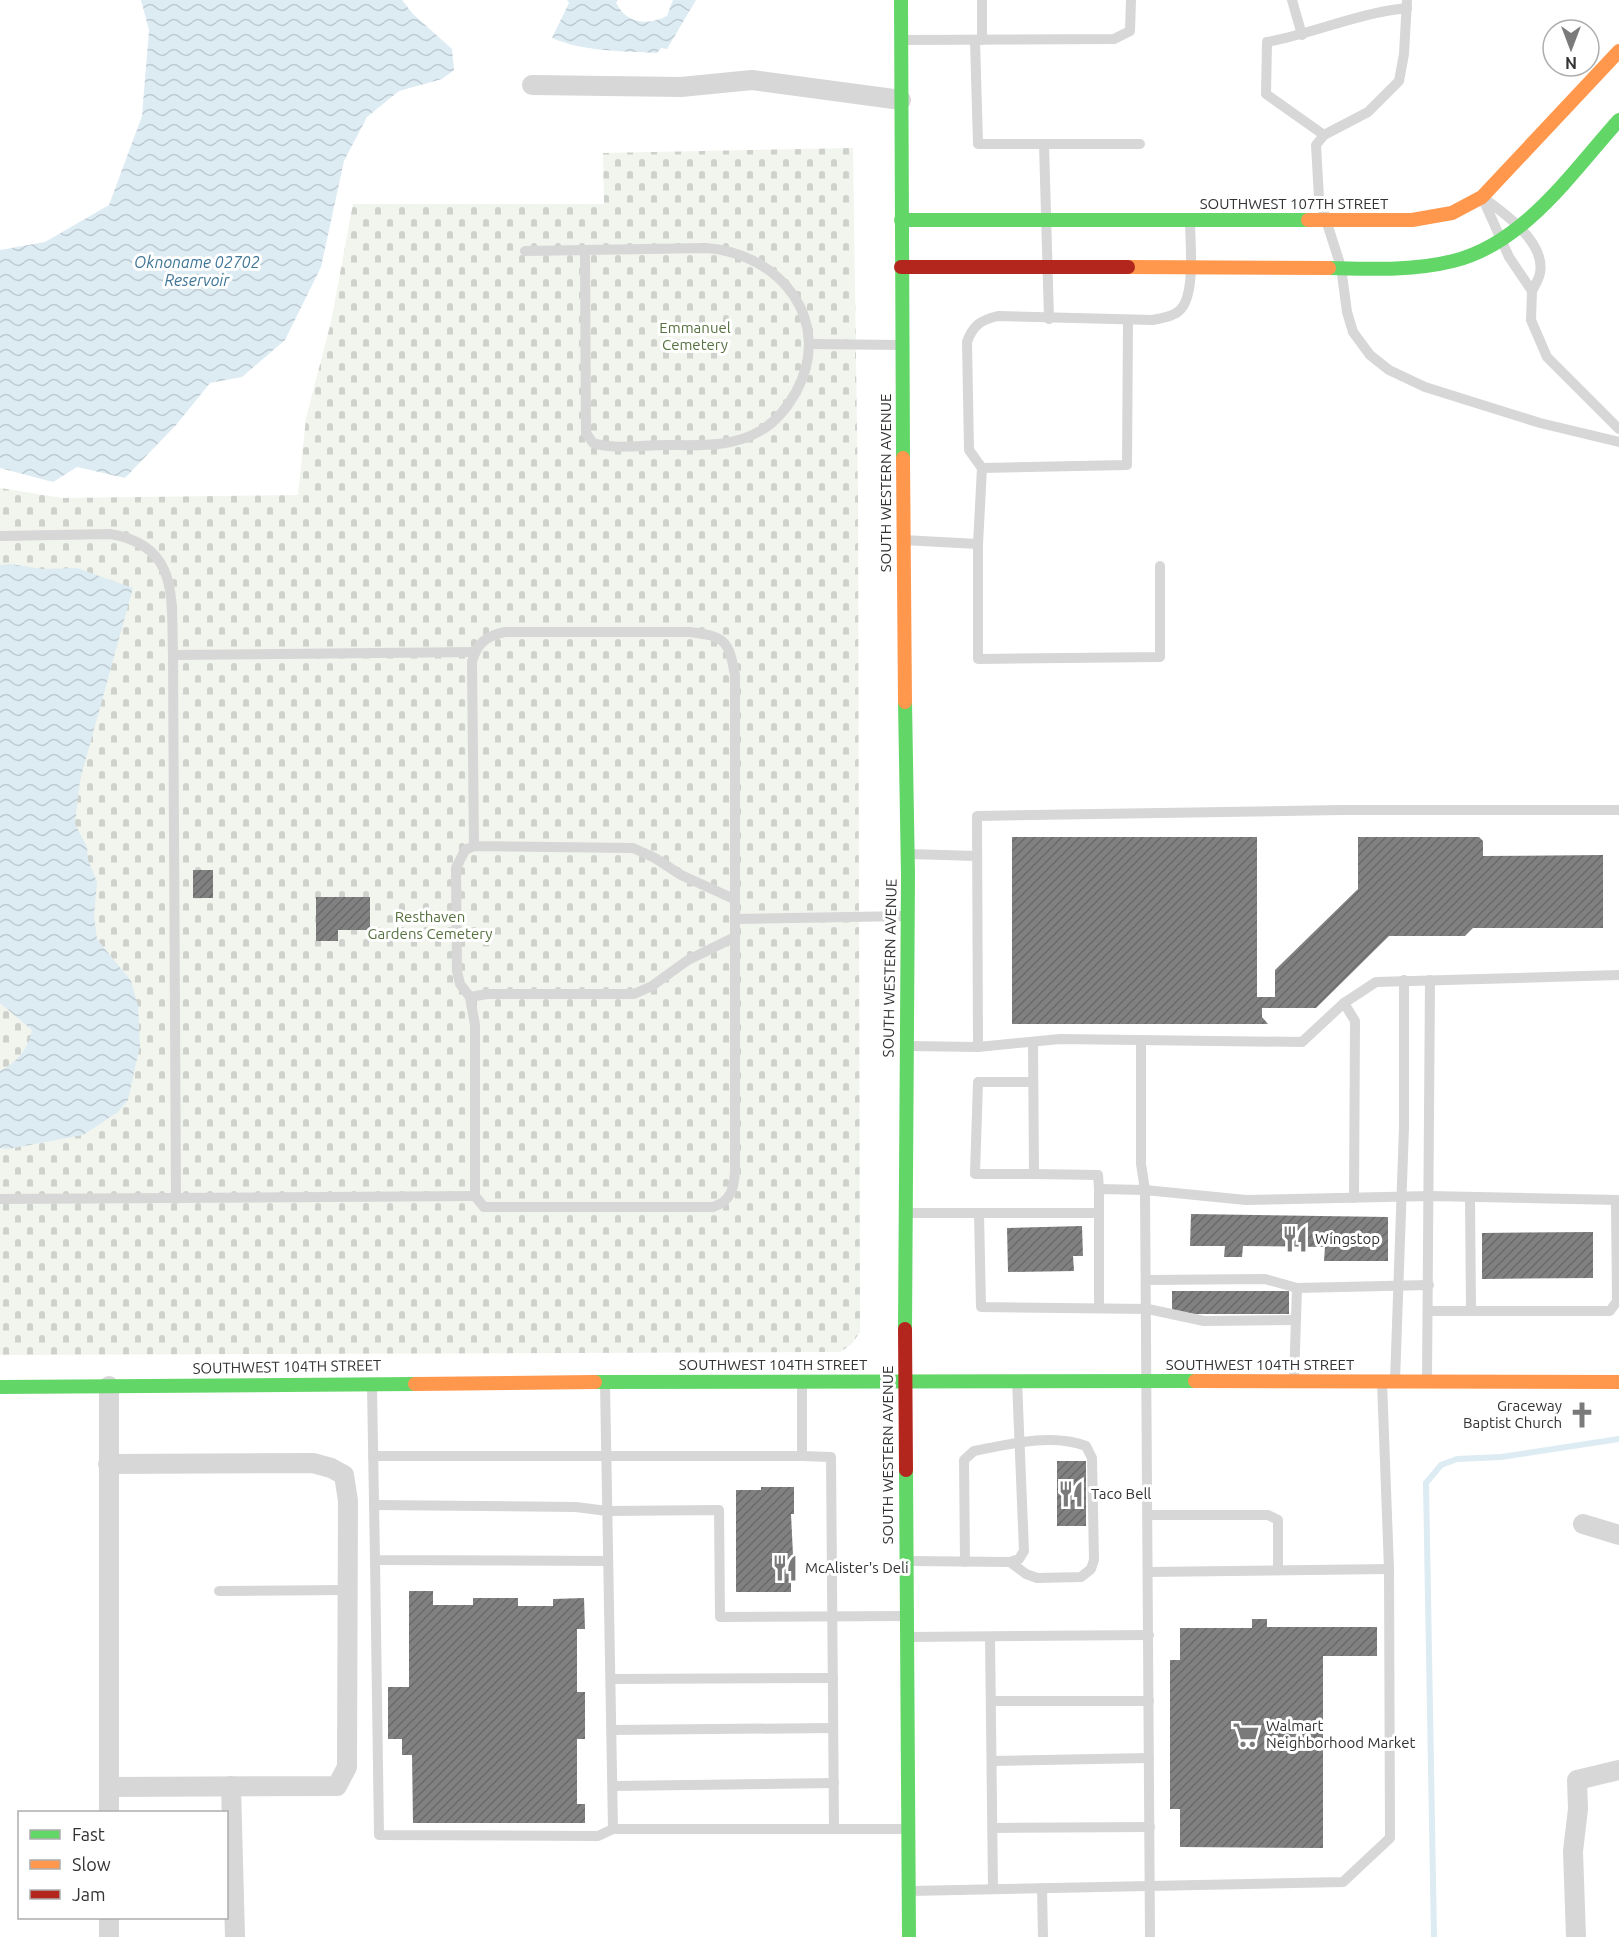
<svg xmlns="http://www.w3.org/2000/svg" width="1619" height="1937" font-family="Ubuntu,sans-serif">
<style>
.cemetery{fill:url(#cemetery-stones)}
.water{fill:url(#water-waves)}
.lines{fill:none;stroke-linecap:round;stroke-linejoin:round}
.stream{stroke:#ddebf3;stroke-width:6}
.building{fill:url(#building-hatch)}
.lane{stroke:#d7d7d7;stroke-width:10}
.street{stroke:#d7d7d7;stroke-width:20}
.fast{stroke:#63d668;stroke-width:14}
.slow{stroke:#ff974d;stroke-width:14}
.jam{stroke:#b3261e;stroke-width:14}
.labels{text-anchor:middle;stroke-width:6;stroke-linejoin:round;paint-order:stroke}
.street-label{font-size:15px;fill:#333;stroke:#fff}
.park-label{font-size:15px;fill:#56703f;stroke:#fff}
.poi-label{font-size:15px;fill:#333;stroke:#fff;text-anchor:start}
.water-label{font-size:16px;font-style:italic;fill:#3f7597;stroke:#fff}
</style>
<defs>
<pattern id="cemetery-stones" width="16" height="16" patternUnits="userSpaceOnUse" patternTransform="scale(1.5)"><rect width="16" height="16" fill="#f1f5ed"/><path d="M2 7V4a2 2 0 0 1 4 0v3zM10 15v-3a2 2 0 0 1 4 0v3z" fill="#cfd2cc"/></pattern>
<pattern id="water-waves" width="16" height="10" patternUnits="userSpaceOnUse" patternTransform="scale(1.5)"><rect width="16" height="10" fill="#ddebf3"/><path d="M0 5q4-4 8 0t8 0" fill="none" stroke="#becad1"/></pattern>
<pattern id="building-hatch" width="6" height="6" patternUnits="userSpaceOnUse" patternTransform="scale(1.5)"><rect width="6" height="6" fill="#818181"/><path d="M-1 1l2-2M0 6l6-6M5 7l2-2" fill="none" stroke="#6a6a6a"/></pattern>
</defs>
<rect width="100%" height="100%" fill="#fff"/>
<!-- cemetery -->
<path class="cemetery" d="M853,148L858,498L860,1332L852,1344L840,1352L0,1355V488L62,498L298,495L306,418L331,322L353,204H604L603,153Z"/>
<!-- water -->
<g class="water">
<path d="M141,0H402L413,14L452,49L454,70L442,79L399,91L367,117L344,161L321,267L285,340L242,377L210,383L176,425L125,478L77,467L53,482L0,468V250L45,242L109,205L142,116L149,30Z"/>
<path d="M567,0H618L616,3C627,24 647,26 667,16L673,0H696L667,49L661,48L657,53C622,51 585,52 552,38L569,3Z"/>
<path d="M10,564L42,569L77,568L133,588L80,780L75,824L87,847L88,860L97,882L94,916L97,939L131,981L138,1006L140,1045L128,1100L118,1112L83,1135L8,1149L0,1148V1071C17,1062 28,1050 32,1030L0,1003V565Z"/>
</g>
<g class="lines">
<!-- stream -->
<path class="stream" d="M1434,1937L1426,1483L1441,1465L1457,1459L1501,1457L1619,1439"/>
</g>
<!-- building -->
<g class="building">
<path d="M1012,837H1257V997H1275V970L1358,889V837H1479L1483,841V856L1603,855V928H1473L1465,936H1389L1316,1008H1262V1017L1268,1024H1012Z"/>
<rect x="193" y="870" width="20" height="28"/>
<path d="M316,897H370V930H338V941H316Z"/>
<path d="M1191,1214L1388,1217V1261H1324L1325,1247L1243,1246L1242,1257H1224L1225,1246H1190Z"/>
<path d="M1082,1226L1083,1256H1073L1074,1271L1008,1272L1007,1228Z"/>
<path d="M1593,1232V1278L1482,1279V1233Z"/>
<rect x="1172" y="1291" width="117" height="23"/>
<rect x="1057" y="1461" width="29" height="65"/>
<path d="M761,1487H794V1514H791L794,1575H791V1592H736V1490H761Z"/>
<path d="M409,1591H433V1605H473V1598H518V1606H553V1599L584,1598L585,1629H577V1692H585V1739H577V1804H585V1823H413L412,1755H402V1739H388V1687H409Z"/>
<path d="M1252,1619H1267V1627H1377V1656H1323V1848L1180,1847V1809H1170V1660H1180V1628H1252Z"/>
</g>
<g class="lines">
<!-- lane -->
<g class="lane">
<path d="M982,0V40"/>
<path d="M1292,0L1302,35"/>
<path d="M1407,0L1404,54L1399,81L1368,112L1324,135L1316,145L1319,198L1341,267L1347,312L1353,332L1370,355L1389,370L1425,387L1540,423L1619,442"/>
<path d="M901,40L1114,39L1130,31L1131,0"/>
<path d="M975,40L978,144H1140"/>
<path d="M1324,135L1266,94L1267,42C1315,33 1358,13 1407,8"/>
<path d="M1044,144L1049,319"/>
<path d="M1482,197C1503,212 1546,242 1540,273C1539,279 1535,285 1532,291L1509,257Z"/>
<path d="M525,251L706,248C780,253 835,321 796,392C787,408 776,422 760,431C731,448 698,445 666,445C643,445 614,450 593,443L586,433L585,250"/>
<path d="M1532,291L1531,320L1547,357L1619,429"/>
<path d="M810,344L901,345"/>
<path d="M982,468L969,450L967,342C973,325 981,320 998,316L1153,320C1162,318 1173,317 1180,310C1196,294 1190,243 1190,221"/>
<path d="M0,536L110,534C180,545 171,599 173,655L176,1199"/>
<path d="M903,540L978,544L982,468L1127,465L1128,320"/>
<path d="M978,544V659L1160,657V566"/>
<path d="M173,655L475,652"/>
<path d="M474,846L472,662C477,643 486,636 505,632H689C725,636 729,640 735,676V1171C734,1189 731,1201 713,1207H484L475,1196V1025L470,997L460,984L457,971L456,868L465,850L474,846L633,848L655,858L681,875L734,899"/>
<path d="M908,854L977,856"/>
<path d="M735,919L907,916"/>
<path d="M470,997L487,994H634L652,986L688,960L735,937"/>
<path d="M1344,1003L1355,1021L1354,1198"/>
<path d="M1033,1042L1034,1174H975L978,1082H1033"/>
<path d="M906,1046L978,1047L1060,1039L1302,1042L1344,1003L1376,982L1619,975"/>
<path d="M978,1047L977,816L1342,810H1619"/>
<path d="M1034,1174L1098,1175L1099,1189"/>
<path d="M1470,1197L1471,1311"/>
<path d="M0,1199L475,1196"/>
<path d="M904,1213H979L981,1307L1148,1309L1204,1321L1296,1320"/>
<path d="M979,1213H1099V1189L1145,1190L1141,1164V1041"/>
<path d="M1147,1280L1265,1279L1297,1288"/>
<path d="M1099,1308V1213"/>
<path d="M1429,1311H1610L1617,1301L1616,1200"/>
<path d="M802,1381V1456L831,1457L834,1829"/>
<path d="M1294,1381L1297,1288L1429,1285"/>
<path d="M1395,1381L1404,1127V980"/>
<path d="M1427,1381L1430,980"/>
<path d="M605,1383L613,1829H907"/>
<path d="M372,1386L375,1560L608,1561"/>
<path d="M373,1456H802"/>
<path d="M374,1505L576,1507L607,1511L719,1510L720,1617L906,1616"/>
<path d="M1148,1515H1268L1278,1520V1570"/>
<path d="M375,1560L379,1835L598,1836L613,1829"/>
<path d="M908,1561L1010,1562L1019,1559L1024,1551L1017,1381"/>
<path d="M965,1562L964,1460L974,1451C1009,1444 1052,1433 1086,1446L1092,1458L1094,1560L1091,1569L1081,1577L1037,1578L1026,1574L1010,1562"/>
<path d="M1148,1572L1389,1569"/>
<path d="M219,1591L348,1590"/>
<path d="M909,1637L1149,1635"/>
<path d="M990,1637L993,1889"/>
<path d="M611,1679L833,1678"/>
<path d="M991,1701H1149"/>
<path d="M612,1730L833,1728"/>
<path d="M992,1761L1149,1758"/>
<path d="M613,1786L834,1783"/>
<path d="M993,1828L1150,1827"/>
<path d="M1042,1888L1043,1937"/>
<path d="M910,1891L1343,1882L1390,1838L1389,1569L1382,1382"/>
<path d="M1150,1937L1145,1190L1246,1200L1430,1196L1619,1200"/>
</g>
<!-- street -->
<g class="street">
<path d="M532,85L681,87L752,80L901,100"/>
<path d="M109,1386V1812"/>
<path d="M108,1464L313,1463L331,1468L344,1475L348,1501L347,1767L337,1786L110,1787"/>
<path d="M1583,1524L1619,1535"/>
<path d="M231,1786L235,1937"/>
<path d="M109,1918V1937"/>
<path d="M1576,1937L1573,1851L1578,1809L1577,1780L1619,1770"/>
</g>
<!-- fast -->
<g class="fast">
<path d="M901,0L903,458"/>
<path d="M901,220H1308"/>
<path d="M1329,268C1370,269 1413,271 1453,261C1524,244 1573,171 1619,120"/>
<path d="M905,1329L908,875L905,702"/>
<path d="M595,1382L1195,1381"/>
<path d="M0,1387L415,1384"/>
<path d="M906,1470L909,1937"/>
</g>
<!-- slow -->
<g class="slow">
<path d="M1308,220H1412L1452,213L1482,197L1619,51"/>
<path d="M1128,267L1329,268"/>
<path d="M903,458L905,702"/>
<path d="M1195,1381L1619,1382"/>
<path d="M415,1384L595,1382"/>
</g>
<!-- jam -->
<g class="jam">
<path d="M901,267H1128"/>
<path d="M905,1329L906,1470"/>
</g>
</g>
<!-- icons -->
<defs>
<g id="restaurant-bare" transform="scale(2.07)"><path d="M-5-6h1v4h1v-4h1v4h1v-4h1v5L-1.5 .5V6h-2V.5L-5-1ZM5-6V6H3V1.5H1.5Q1.5-4 5-6Z" fill="#7a7a7a" stroke="#fff" stroke-width="2.5" paint-order="stroke"/></g>
<g id="church-bare" transform="scale(2.07)"><path d="M-1.2-6h2.4v3.5h3.3v2.4h-3.3V6h-2.4V-.1h-3.3v-2.4h3.3Z" fill="#7a7a7a" stroke="#fff" stroke-width="2.5" paint-order="stroke"/></g>
<g id="supermarket-bare" transform="scale(2.07)"><path d="M-6-5.5h2.5l.6 2H6L4.5 2H-2.5L-4.4-4H-6ZM-1.5 3.2a1.3 1.3 0 1 0 .1 0ZM3 3.2a1.3 1.3 0 1 0 .1 0Z" fill="#7a7a7a" stroke="#fff" stroke-width="2.5" paint-order="stroke"/></g>
</defs>
<g fill-rule="evenodd">
<use href="#restaurant-bare" x="1295" y="1239"/>
<use href="#church-bare" x="1582" y="1415"/>
<use href="#restaurant-bare" x="1071" y="1494"/>
<use href="#restaurant-bare" x="785" y="1568"/>
<use href="#supermarket-bare" x="1246" y="1735"/>
</g>
<g class="labels">
<!-- street labels -->
<g class="street-label">
<text x="1294" y="209">SOUTHWEST 107TH STREET</text>
<text transform="translate(886 483) rotate(-90)" y="5">SOUTH WESTERN AVENUE</text>
<text transform="translate(890 968) rotate(-89)" y="5">SOUTH WESTERN AVENUE</text>
<text x="773" y="1370">SOUTHWEST 104TH STREET</text>
<text x="1260" y="1370">SOUTHWEST 104TH STREET</text>
<text transform="translate(287 1367) rotate(-1)" y="5">SOUTHWEST 104TH STREET</text>
<text transform="translate(888 1455) rotate(-90)" y="5">SOUTH WESTERN AVENUE</text>
</g>
<!-- park labels -->
<g class="park-label">
<text x="695" y="333">Emmanuel<tspan x="695" dy="17">Cemetery</tspan></text>
<text x="430" y="922">Resthaven<tspan x="430" dy="17">Gardens Cemetery</tspan></text>
</g>
<!-- poi labels -->
<g class="poi-label">
<text x="1315" y="1244">Wingstop</text>
<text x="1562" y="1411" text-anchor="end">Graceway<tspan x="1562" dy="17">Baptist Church</tspan></text>
<text x="1091" y="1499">Taco Bell</text>
<text x="805" y="1573">McAlister's Deli</text>
<text x="1266" y="1731">Walmart<tspan x="1266" dy="17">Neighborhood Market</tspan></text>
</g>
<!-- water labels -->
<g class="water-label">
<text x="197" y="268">Oknoname 02702<tspan x="197" dy="18">Reservoir</tspan></text>
</g>
</g>
<!-- legend -->
<rect x="18" y="1811" width="210" height="108" fill="#ffffff" stroke="#adadad" stroke-width="1.5"/>
<rect x="30" y="1830" width="30" height="9" fill="#63d668" stroke="#adadad" stroke-width="1.5"/>
<text x="72" y="1841" font-size="18" fill="#333333">Fast</text>
<rect x="30" y="1860" width="30" height="9" fill="#ff974d" stroke="#adadad" stroke-width="1.5"/>
<text x="72" y="1871" font-size="18" fill="#333333">Slow</text>
<rect x="30" y="1890" width="30" height="9" fill="#b3261e" stroke="#adadad" stroke-width="1.5"/>
<text x="72" y="1901" font-size="18" fill="#333333">Jam</text>
<!-- north arrow -->
<g transform="translate(1571 48) rotate(180)"><circle r="28" fill="#ffffff" stroke="#adadad" stroke-width="1.5"/>
<path d="M0-4.5L10 22L0 15L-10 22Z" fill="#7a7a7a"/>
<text y="-9" font-size="16" font-weight="bold" text-anchor="middle" fill="#333333">N</text>
</g>
</svg>
